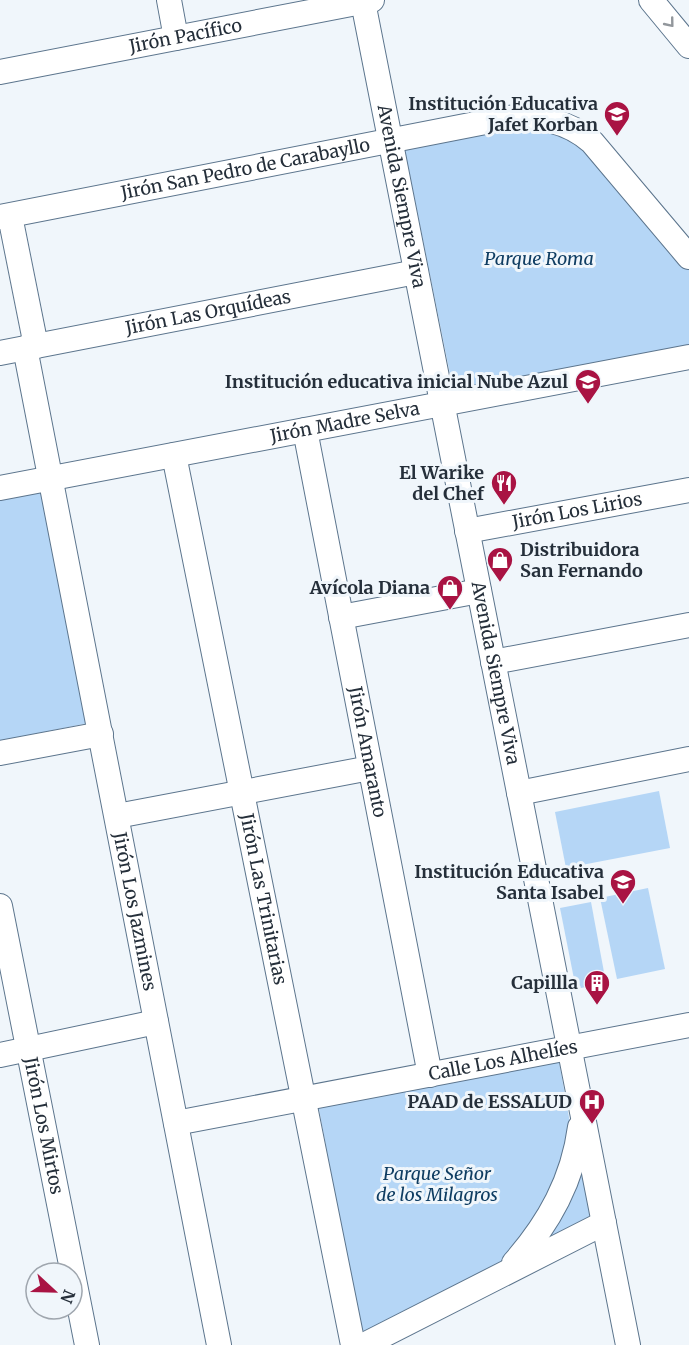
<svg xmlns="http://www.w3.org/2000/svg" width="689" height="1345" font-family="Merriweather,serif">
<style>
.green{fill:#b5d6f6}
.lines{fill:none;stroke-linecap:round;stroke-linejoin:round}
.minor-casing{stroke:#5c758d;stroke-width:26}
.minor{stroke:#fff;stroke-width:24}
.oneway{stroke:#92979c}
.labels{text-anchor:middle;stroke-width:6;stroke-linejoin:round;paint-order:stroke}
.street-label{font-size:18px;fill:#252f3a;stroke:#f0f6fb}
.poi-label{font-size:18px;font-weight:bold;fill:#252f3a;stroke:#f0f6fb;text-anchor:end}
.park-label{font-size:18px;font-style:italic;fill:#0f3d62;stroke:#f0f6fb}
</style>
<rect width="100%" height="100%" fill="#f0f6fb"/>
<!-- green -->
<g class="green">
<path d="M534,126L577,140L689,267V346L453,389L404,146Z"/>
<path d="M48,490L93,722L0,741V500Z"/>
<path d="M659,791L670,848L566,868L555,812Z"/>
<path d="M648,888L665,969L617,979L600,898Z"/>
<path d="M591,902L606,983L576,989L560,908Z"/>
<path d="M559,1061L570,1123L564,1169L509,1259L362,1337L318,1104Z"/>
<path d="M580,1163L592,1218L534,1249Z"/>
</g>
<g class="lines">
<!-- minor casing -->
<g class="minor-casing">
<g id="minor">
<path d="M169,0L176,38"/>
<path d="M651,0L689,46"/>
<path id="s1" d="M363,2L628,1345"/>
<path id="s2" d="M0,72L372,0"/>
<path d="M10,216L36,346"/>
<path id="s3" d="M0,217L506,118C539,116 567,120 592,142L689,257"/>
<path id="s4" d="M25,348L219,1345"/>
<path id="s5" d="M0,353L416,272"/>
<path id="s6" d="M305,430L430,1075"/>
<path id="s7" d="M174,455L353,1345"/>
<path id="s8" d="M0,488L689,357"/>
<path id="s9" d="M467,531L689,490"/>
<path d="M341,617L479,591"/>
<path d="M493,662L689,625"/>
<path d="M0,753L101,734"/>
<path d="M519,793L689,759"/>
<path d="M117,816L370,768"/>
<path id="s10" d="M0,906L87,1345"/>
<path d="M0,1055L156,1022"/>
<path id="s11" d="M176,1123L689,1025"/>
<path d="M514,1263C549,1223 573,1180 580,1127"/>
<path d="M364,1345L604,1223"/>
</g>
</g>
<!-- minor -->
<use href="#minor" class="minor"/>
</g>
<!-- one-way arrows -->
<defs><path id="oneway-chevron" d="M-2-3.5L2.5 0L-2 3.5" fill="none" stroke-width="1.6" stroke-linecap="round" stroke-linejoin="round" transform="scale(1.5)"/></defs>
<use class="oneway" href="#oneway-chevron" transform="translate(670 23) rotate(51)"/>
<!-- icons -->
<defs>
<g id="school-pin" transform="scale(1.35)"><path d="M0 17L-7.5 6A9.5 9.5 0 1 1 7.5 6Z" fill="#a91343" stroke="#f0f6fb"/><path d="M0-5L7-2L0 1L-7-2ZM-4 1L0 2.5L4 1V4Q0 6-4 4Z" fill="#fff"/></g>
<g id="restaurant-pin" transform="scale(1.35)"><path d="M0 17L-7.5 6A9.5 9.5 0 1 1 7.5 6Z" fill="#a91343" stroke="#f0f6fb"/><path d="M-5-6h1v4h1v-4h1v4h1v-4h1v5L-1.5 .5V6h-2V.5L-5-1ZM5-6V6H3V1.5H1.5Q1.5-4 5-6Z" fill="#fff"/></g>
<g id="shop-pin" transform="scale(1.35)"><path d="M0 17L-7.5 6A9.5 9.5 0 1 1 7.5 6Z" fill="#a91343" stroke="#f0f6fb"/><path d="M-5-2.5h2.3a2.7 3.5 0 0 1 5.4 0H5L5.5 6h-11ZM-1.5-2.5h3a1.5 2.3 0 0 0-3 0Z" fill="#fff"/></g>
<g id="building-pin" transform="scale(1.35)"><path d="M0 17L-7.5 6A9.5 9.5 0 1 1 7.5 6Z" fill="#a91343" stroke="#f0f6fb"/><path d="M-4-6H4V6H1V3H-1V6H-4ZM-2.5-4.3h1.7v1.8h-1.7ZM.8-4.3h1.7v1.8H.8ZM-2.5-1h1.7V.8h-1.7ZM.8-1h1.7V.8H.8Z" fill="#fff"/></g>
<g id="hospital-pin" transform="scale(1.35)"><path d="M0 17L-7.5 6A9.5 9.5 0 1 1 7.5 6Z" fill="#a91343" stroke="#f0f6fb"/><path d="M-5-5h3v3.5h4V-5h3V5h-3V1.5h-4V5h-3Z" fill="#fff"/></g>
</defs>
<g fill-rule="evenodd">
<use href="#school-pin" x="617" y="114"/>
<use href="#school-pin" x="588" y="382"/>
<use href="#restaurant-pin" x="504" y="483"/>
<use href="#shop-pin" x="500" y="560"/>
<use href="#shop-pin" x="450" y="588"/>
<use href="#school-pin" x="623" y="882"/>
<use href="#building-pin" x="597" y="983"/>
<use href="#hospital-pin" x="592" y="1102"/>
</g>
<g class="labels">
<!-- street labels -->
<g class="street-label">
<text dy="6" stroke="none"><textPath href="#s2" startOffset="189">Jirón Pacífico</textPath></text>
<text dy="6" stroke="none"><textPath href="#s3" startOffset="250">Jirón San Pedro de Carabayllo</textPath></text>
<text dy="6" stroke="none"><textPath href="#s1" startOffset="198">Avenida Siempre Viva</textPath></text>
<text dy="6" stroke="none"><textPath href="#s5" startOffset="212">Jirón Las Orquídeas</textPath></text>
<text dy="6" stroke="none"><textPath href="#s8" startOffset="351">Jirón Madre Selva</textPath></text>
<text dy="6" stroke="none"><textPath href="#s9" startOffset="112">Jirón Los Lirios</textPath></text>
<text dy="6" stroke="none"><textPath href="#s1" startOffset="684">Avenida Siempre Viva</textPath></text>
<text dy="6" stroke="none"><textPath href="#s6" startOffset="328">Jirón Amaranto</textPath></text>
<text dy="6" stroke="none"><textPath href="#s7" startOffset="453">Jirón Las Trinitarias</textPath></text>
<text dy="6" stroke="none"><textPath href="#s4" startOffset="574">Jirón Los Jazmines</textPath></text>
<text dy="6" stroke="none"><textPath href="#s11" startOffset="333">Calle Los Alhelíes</textPath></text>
<text dy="6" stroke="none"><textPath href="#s10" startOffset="224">Jirón Los Mirtos</textPath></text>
</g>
<!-- poi labels -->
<g class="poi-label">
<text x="598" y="110">Institución Educativa<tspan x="598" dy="21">Jafet Korban</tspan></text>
<text x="568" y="388">Institución educativa inicial Nube Azul</text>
<text x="484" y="479">El Warike<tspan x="484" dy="21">del Chef</tspan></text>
<text x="520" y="556" text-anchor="start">Distribuidora<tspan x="520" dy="21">San Fernando</tspan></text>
<text x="430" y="594">Avícola Diana</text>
<text x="604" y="878">Institución Educativa<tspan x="604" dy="21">Santa Isabel</tspan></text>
<text x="578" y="989">Capillla</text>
<text x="572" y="1108">PAAD de ESSALUD</text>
</g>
<!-- park labels -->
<g class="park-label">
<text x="539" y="265">Parque Roma</text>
<text x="437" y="1180">Parque Señor<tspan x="437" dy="21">de los Milagros</tspan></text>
</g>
</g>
<!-- north arrow -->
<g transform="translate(54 1291) rotate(112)"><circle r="28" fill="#f0f6fb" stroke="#9fa6ae" stroke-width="1.5"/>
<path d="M0-4.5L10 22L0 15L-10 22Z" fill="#a91343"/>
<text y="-9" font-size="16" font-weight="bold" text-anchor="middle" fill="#252f3a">N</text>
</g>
</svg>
